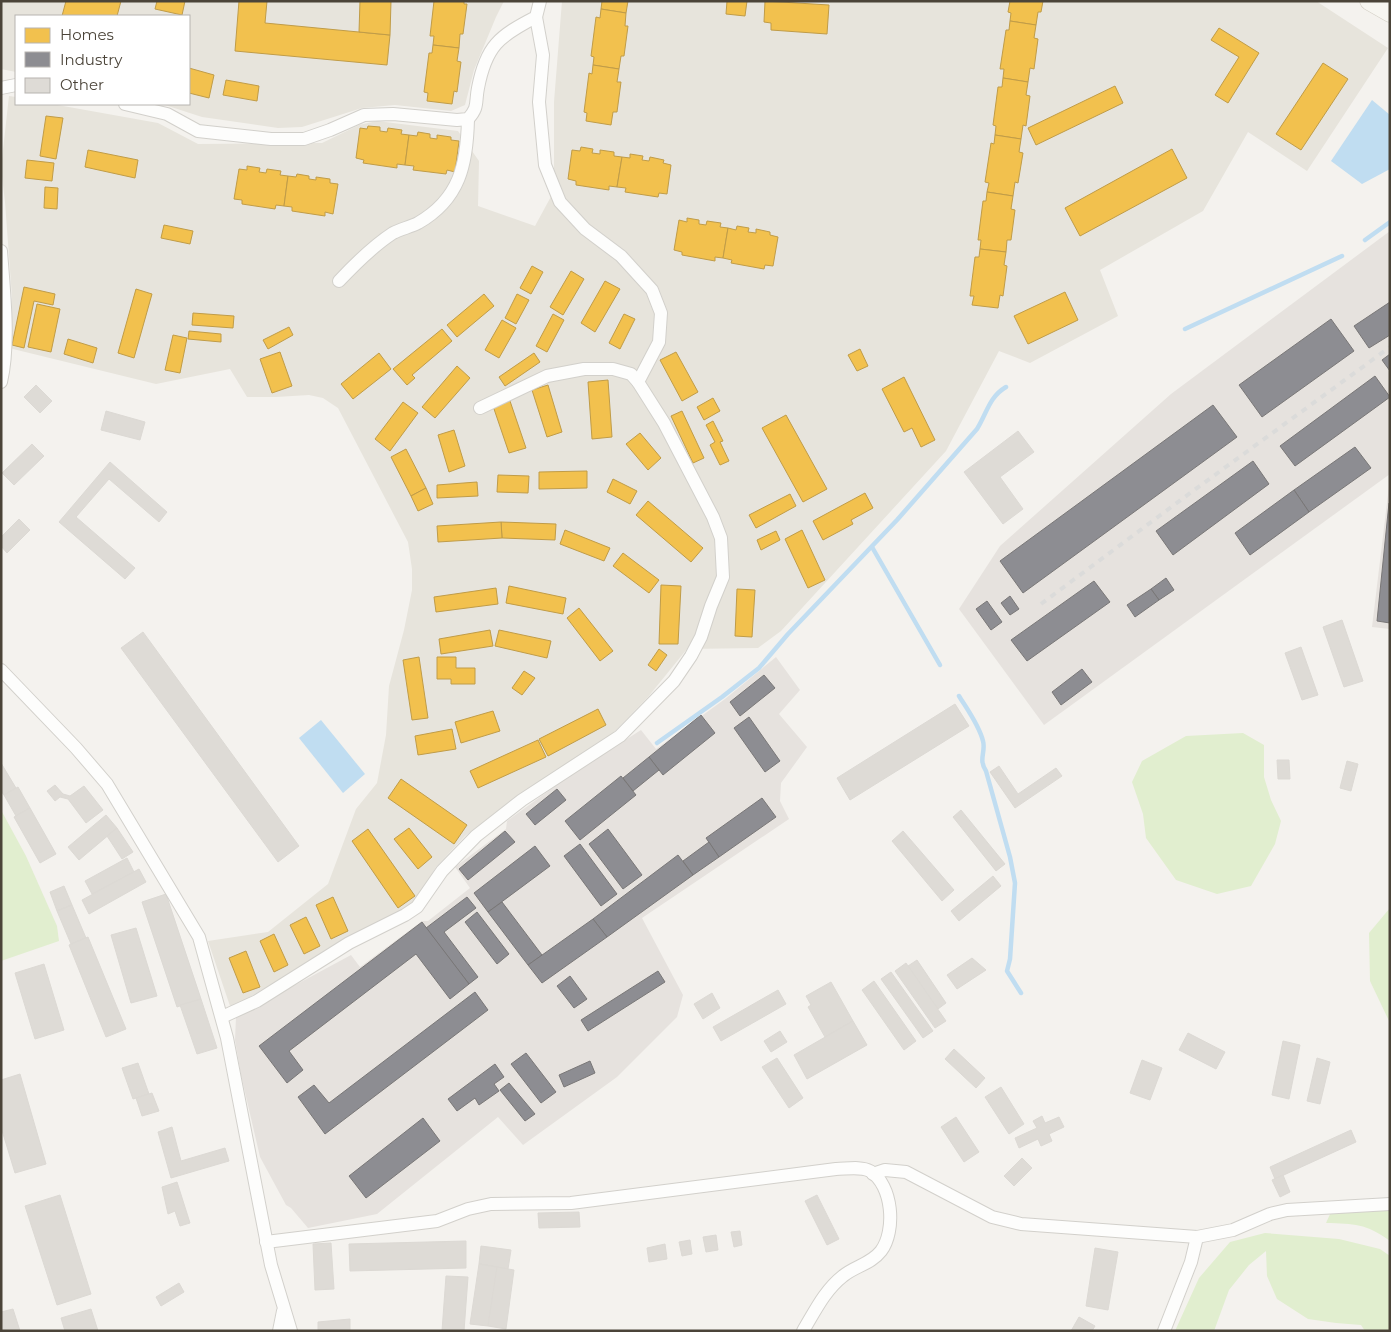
<svg xmlns="http://www.w3.org/2000/svg" width="1391" height="1332" font-family="Montserrat,sans-serif">
<style>
.residential{fill:#e7e4dc}
.industrial{fill:#e6e2de}
.green{fill:#e1eecf}
.water{fill:#c0ddf1}
.homes{fill:#f2c14e;stroke:#c09c48}
.industry{fill:#8d8d92;stroke:#797777}
.lines{fill:none;stroke-linecap:round;stroke-linejoin:round}
.stream{stroke:#c0ddf1;stroke-width:4.5}
.building{fill:#dedbd6;stroke:#dcd9d4}
.street-casing{stroke:#d2d0cb;stroke-width:14}
.secondary-casing{stroke:#d3cfc5;stroke-width:19}
.street{stroke:#fdfdfc;stroke-width:12}
.secondary{stroke:#f7f6f1;stroke-width:18}
.rail{stroke:#dbdbda;stroke-width:4;stroke-dasharray:6 6;stroke-linecap:butt}
</style>
<rect width="100%" height="100%" fill="#f4f2ee"/>
<!-- residential -->
<g class="residential">
<path d="M1,1H504L496,17L474,70L465,105L451,111L395,105L362,108L302,127L278,128L202,117L162,104H189V16H16V72L1,69Z"/>
<path d="M562,1H1316L1388,48L1307,171L1248,132L1203,211L1100,270L1118,316L1030,363L999,351L946,451L781,631L758,648L687,649L648,697L611,735L511,801L465,836L436,867L414,904L347,939L238,1004L230,1006L208,941L268,932L328,884L356,809L377,783L386,735L389,686L404,630L412,590V569L408,542L338,408L323,398L309,395L276,397H247L230,369L156,384L13,349L10,347L12,297L5,202L1,168L9,96L16,97V104H52L158,123L198,144L322,143L359,125L377,121L458,131L479,161L478,206L535,226L554,191V102Z"/>
</g>
<!-- industrial -->
<g class="industrial">
<path d="M1390,231V474L1044,725L959,609L1000,546L1171,394Z"/>
<path d="M1390,478V629L1372,627Z"/>
<path d="M776,657L800,690L779,714L807,747L781,783L780,801L789,819L642,918L683,995L677,1017L617,1077L523,1145L498,1117L377,1214L308,1228L291,1208L286,1205L260,1157L241,1075L235,1040L236,1017L351,955L360,967L422,921H428L470,888L455,867L506,829L507,821L569,776L641,730L656,749L725,699Z"/>
</g>
<!-- green -->
<g class="green">
<path d="M1243,733L1264,745V777L1271,800L1281,821L1275,844L1251,886L1217,894L1176,880L1146,838L1143,814L1132,782L1142,761L1186,736Z"/>
<path d="M1,810L26,856L57,926L59,941L1,961Z"/>
<path d="M1390,908V1023L1370,981L1369,933Z"/>
<path d="M1390,1209V1241C1365,1223 1355,1224 1326,1223L1331,1212Z"/>
<path d="M1265,1233L1339,1239L1380,1249L1390,1256V1331H1365L1361,1325L1336,1323L1308,1319L1277,1299L1267,1276L1266,1251L1249,1265L1229,1290L1214,1331H1175L1199,1278L1230,1242Z"/>
</g>
<!-- water -->
<g class="water">
<path d="M1372,100L1390,115V169L1362,184L1331,161Z"/>
<path d="M321,720L365,774L343,793L299,738Z"/>
</g>
<!-- homes -->
<g class="homes">
<path d="M66,1H121L117,16H62Z"/>
<path d="M157,1H185L182,15L155,9Z"/>
<path d="M239,1H267L265,23L390,35L387,65L235,51Z"/>
<path d="M360,1H391L390,35L359,32Z"/>
<path d="M434,1H464V4H467L463,34H460L459,48L433,45L434,36H430Z"/>
<path d="M602,1H628L626,13L601,9Z"/>
<path d="M727,1H747L745,16L726,14Z"/>
<path d="M765,1L829,5L827,34L771,30V23L764,22Z"/>
<path d="M1010,1H1043L1041,12H1038L1036,25L1010,21L1011,13L1008,12Z"/>
<path d="M601,9L626,13L625,26H628L624,56H621L619,69L593,65L594,57L591,56L596,17L600,18Z"/>
<path d="M1010,21L1036,25L1034,38L1038,39L1034,69L1030,68L1028,82L1003,78L1004,69H1000L1006,30H1009Z"/>
<path d="M1219,28L1259,53L1228,103L1215,95L1239,57L1211,40Z"/>
<path d="M433,45L459,48L457,61L461,62L457,92L454,91L452,104L427,101L428,93L424,92L429,53H432Z"/>
<path d="M1323,63L1348,79L1301,150L1276,134Z"/>
<path d="M593,65L619,69L617,82H621L617,112H613L611,125L586,121L587,113L584,112L589,73L592,74Z"/>
<path d="M189,68L214,75L209,98L189,93Z"/>
<path d="M1003,78L1028,82L1026,95L1030,96L1026,126L1023,125L1021,139L995,135L996,126L993,125L998,87H1002Z"/>
<path d="M226,80L259,86L257,101L223,95Z"/>
<path d="M1115,86L1123,103L1036,145L1028,128Z"/>
<path d="M46,116L63,118L56,159L40,156Z"/>
<path d="M368,126L380,127V131L387,132L388,128L402,130L401,134L409,135L405,165L397,164V168L363,163L364,160L356,158L360,128L367,129Z"/>
<path d="M418,132L430,134V138L437,139V135L451,137V140L459,141L455,172L447,170L446,174L413,170L414,166L405,165L409,135L417,136Z"/>
<path d="M995,135L1021,139L1019,152L1023,153L1018,183L1015,182L1013,196L987,192L989,183L985,182L991,143L994,144Z"/>
<path d="M581,147L593,149L592,153L600,154V150L614,152V156L622,157L617,187L609,186V190L576,185V181L568,179L572,150L580,151Z"/>
<path d="M1172,149L1187,178L1080,236L1065,208Z"/>
<path d="M88,150L138,160L135,178L85,167Z"/>
<path d="M630,154L643,156L642,160L649,161L650,157L664,160L663,163L671,165L667,194L659,193L658,197L625,192L626,188L617,187L622,157L630,158Z"/>
<path d="M27,160L54,163L52,181L25,178Z"/>
<path d="M247,166L260,168L259,172L266,173L267,169L281,171L280,175L288,176L284,206L276,205L275,209L242,204V200L234,199L239,169L247,170Z"/>
<path d="M297,174L309,176V179L316,180V177L330,179V183L338,184L333,214L325,212V216L292,211V207L284,206L288,176L296,177Z"/>
<path d="M45,187L58,188L57,209L44,208Z"/>
<path d="M987,192L1013,196L1011,209L1015,210L1011,240H1007L1006,252L980,249L981,240H978L983,201H986Z"/>
<path d="M687,218L699,220V224L706,225L707,221L721,223L720,227L728,228L723,258L715,257V261L682,255V252L674,250L679,220L687,222Z"/>
<path d="M164,225L193,231L190,244L161,238Z"/>
<path d="M737,226L749,228L748,232L756,233V229L770,232V235L778,237L773,266L765,265L764,269L731,263L732,260L723,258L728,228L736,230Z"/>
<path d="M980,249L1006,252L1004,265L1007,266L1003,296L1000,295L998,308L972,305L974,296H970L975,257H979Z"/>
<path d="M532,266L543,272L531,294L520,288Z"/>
<path d="M571,271L584,279L563,315L550,307Z"/>
<path d="M605,281L620,289L595,332L581,323Z"/>
<path d="M24,287L55,294L53,305L34,301L24,348L12,345Z"/>
<path d="M136,289L152,294L134,358L118,353Z"/>
<path d="M1065,292L1078,320L1028,344L1014,316Z"/>
<path d="M484,294L494,306L457,337L447,325Z"/>
<path d="M517,294L529,300L516,324L505,318Z"/>
<path d="M37,304L60,309L51,352L28,347Z"/>
<path d="M193,313L234,316L233,328L192,325Z"/>
<path d="M553,314L564,320L547,352L536,346Z"/>
<path d="M624,314L635,319L620,349L609,343Z"/>
<path d="M502,320L516,328L499,358L485,350Z"/>
<path d="M289,327L293,335L268,349L263,340Z"/>
<path d="M442,329L452,341L412,375L415,378L407,385L393,369Z"/>
<path d="M189,331L221,334V342L188,339Z"/>
<path d="M173,335L187,338L180,373L165,370Z"/>
<path d="M68,339L97,348L93,363L64,354Z"/>
<path d="M860,349L868,366L857,371L848,355Z"/>
<path d="M280,352L292,386L272,393L260,359Z"/>
<path d="M676,352L698,392L682,401L660,360Z"/>
<path d="M379,353L391,369L353,399L341,384Z"/>
<path d="M534,353L540,362L505,386L499,377Z"/>
<path d="M457,366L470,378L435,418L422,407Z"/>
<path d="M904,377L935,440L921,447L912,428L904,432L882,389Z"/>
<path d="M608,380L612,437L592,439L588,382Z"/>
<path d="M548,385L562,432L547,437L532,390Z"/>
<path d="M713,398L720,411L704,420L697,407Z"/>
<path d="M510,401L526,448L509,453L493,406Z"/>
<path d="M403,402L418,413L390,451L375,439Z"/>
<path d="M682,411L704,458L693,463L671,416Z"/>
<path d="M786,415L827,489L803,502L762,428Z"/>
<path d="M713,421L723,441L720,442L729,461L720,465L710,445L715,442L706,425Z"/>
<path d="M454,430L465,466L449,472L438,435Z"/>
<path d="M640,433L661,458L648,470L626,444Z"/>
<path d="M406,449L426,488L411,496L391,457Z"/>
<path d="M587,471V488L539,489V472Z"/>
<path d="M498,475L529,476L528,493L497,492Z"/>
<path d="M613,479L637,491L630,504L607,492Z"/>
<path d="M477,482L478,496L437,498V485Z"/>
<path d="M426,488L433,504L418,511L411,496Z"/>
<path d="M865,493L873,508L851,520L853,524L823,540L813,521Z"/>
<path d="M790,494L796,506L756,528L749,515Z"/>
<path d="M648,501L703,548L691,562L636,515Z"/>
<path d="M501,522L556,524L555,540L502,538Z"/>
<path d="M501,522L502,538L438,542L437,526Z"/>
<path d="M565,530L610,548L604,561L560,544Z"/>
<path d="M802,530L825,580L808,588L785,539Z"/>
<path d="M776,531L780,540L761,550L757,540Z"/>
<path d="M623,553L659,580L649,593L613,566Z"/>
<path d="M661,585L681,586L678,644H659Z"/>
<path d="M509,586L566,598L563,614L506,603Z"/>
<path d="M496,588L498,604L436,612L434,597Z"/>
<path d="M737,589L755,590L752,637L735,636Z"/>
<path d="M579,608L613,651L600,661L567,618Z"/>
<path d="M490,630L493,646L441,654L439,639Z"/>
<path d="M499,630L551,641L547,658L495,646Z"/>
<path d="M659,649L667,655L656,671L648,665Z"/>
<path d="M419,657L428,718L412,720L403,660Z"/>
<path d="M437,657H456V668H475V684H451V679H437Z"/>
<path d="M524,671L535,678L522,695L512,688Z"/>
<path d="M598,709L606,725L548,756L539,739Z"/>
<path d="M493,711L500,731L461,743L455,722Z"/>
<path d="M452,729L456,749L418,755L415,736Z"/>
<path d="M538,740L546,757L478,788L470,771Z"/>
<path d="M401,779L467,825L454,844L388,798Z"/>
<path d="M409,828L432,857L418,869L394,839Z"/>
<path d="M368,829L415,896L398,908L352,841Z"/>
<path d="M333,897L348,931L331,939L316,905Z"/>
<path d="M306,917L320,946L304,954L290,925Z"/>
<path d="M274,934L288,965L274,972L260,941Z"/>
<path d="M246,951L260,987L243,993L229,958Z"/>
</g>
<!-- industry -->
<g class="industry">
<path d="M1390,302V335L1369,348L1354,326Z"/>
<path d="M1331,319L1354,351L1262,417L1239,385Z"/>
<path d="M1390,354V371L1382,360Z"/>
<path d="M1375,376L1390,397L1295,466L1280,446Z"/>
<path d="M1213,405L1237,437L1023,593L1000,561Z"/>
<path d="M1355,447L1371,468L1309,512L1294,490Z"/>
<path d="M1253,461L1269,484L1173,555L1156,531Z"/>
<path d="M1294,490L1309,512L1250,555L1235,533Z"/>
<path d="M1389,503H1390V623L1377,621Z"/>
<path d="M1166,578L1174,590L1159,600L1151,589Z"/>
<path d="M1094,581L1110,602L1027,661L1011,640Z"/>
<path d="M1151,589L1159,600L1135,617L1127,605Z"/>
<path d="M1010,596L1019,609L1010,615L1001,603Z"/>
<path d="M987,601L1002,622L991,630L976,609Z"/>
<path d="M1082,669L1092,682L1061,705L1052,692Z"/>
<path d="M764,675L775,688L740,716L730,702Z"/>
<path d="M701,715L715,733L663,775L649,757Z"/>
<path d="M749,717L780,761L765,772L734,728Z"/>
<path d="M649,757L659,770L633,791L623,778Z"/>
<path d="M621,776L636,795L580,840L565,821Z"/>
<path d="M557,789L566,800L535,825L526,814Z"/>
<path d="M762,798L776,817L719,857L706,838Z"/>
<path d="M608,829L642,875L623,889L589,844Z"/>
<path d="M505,831L515,842L468,880L459,869Z"/>
<path d="M709,842L719,857L693,875L683,861Z"/>
<path d="M580,844L617,894L601,906L564,856Z"/>
<path d="M535,846L550,866L488,912L474,893Z"/>
<path d="M678,855L693,875L607,937L593,919Z"/>
<path d="M467,897L476,908L444,932L478,977L469,984L426,928Z"/>
<path d="M502,902L542,955L528,965L488,912Z"/>
<path d="M477,912L509,954L497,964L465,922Z"/>
<path d="M593,919L607,937L542,983L528,965Z"/>
<path d="M422,922L469,984L450,999L416,954L289,1051L303,1070L287,1083L259,1046Z"/>
<path d="M658,971L665,982L588,1031L581,1020Z"/>
<path d="M570,976L587,999L574,1008L557,986Z"/>
<path d="M475,992L488,1010L325,1134L298,1097L314,1085L329,1103Z"/>
<path d="M526,1053L556,1092L541,1103L511,1064Z"/>
<path d="M590,1061L595,1073L564,1087L559,1075Z"/>
<path d="M495,1064L504,1077L494,1084L499,1091L479,1105L475,1098L457,1111L448,1099Z"/>
<path d="M509,1083L535,1114L525,1121L500,1090Z"/>
<path d="M423,1118L440,1141L366,1198L349,1176Z"/>
</g>
<g class="lines">
<!-- stream -->
<g class="stream">
<path d="M1365,240L1390,222"/>
<path d="M1185,329L1342,256"/>
<path d="M872,547L940,665"/>
<path d="M959,696C967,709 979,725 983,741C986,752 978,759 986,771L1010,857L1015,883L1010,959L1007,971L1021,993"/>
<path d="M657,743L722,697L759,668L788,634L897,520L977,429C987,413 989,397 1006,387"/>
</g>
</g>
<!-- building -->
<g class="building">
<path d="M36,385L52,401L40,413L24,397Z"/>
<path d="M106,411L145,422L140,440L101,430Z"/>
<path d="M1018,431L1034,452L1000,477L1023,509L1003,524L964,472Z"/>
<path d="M32,444L44,456L14,485L2,473Z"/>
<path d="M110,462L167,512L159,522L109,479L76,517L135,568L125,579L59,522Z"/>
<path d="M19,519L30,530L7,553L1,546V537Z"/>
<path d="M1342,620L1363,681L1344,687L1323,627Z"/>
<path d="M143,632L299,846L278,862L121,648Z"/>
<path d="M1301,647L1318,695L1302,700L1285,653Z"/>
<path d="M955,704L969,726L850,800L837,778Z"/>
<path d="M1277,760H1289L1290,779H1278Z"/>
<path d="M1347,761L1358,764L1351,791L1340,788Z"/>
<path d="M1,763L16,788L4,795L1,791Z"/>
<path d="M999,766L1018,794L1056,768L1062,776L1015,808L990,772Z"/>
<path d="M55,785L63,794L70,796L84,786L103,810L86,823L68,799L60,797L55,801L47,791Z"/>
<path d="M18,787L30,808L16,816L4,795Z"/>
<path d="M30,808L56,854L40,863L14,817Z"/>
<path d="M961,810L1005,864L996,871L953,817Z"/>
<path d="M106,815L117,828L79,860L68,847Z"/>
<path d="M117,828L133,852L122,859L107,836Z"/>
<path d="M903,831L954,890L942,901L892,841Z"/>
<path d="M127,858L134,872L92,894L85,881Z"/>
<path d="M139,869L146,882L89,914L82,900Z"/>
<path d="M993,876L1001,886L959,921L951,911Z"/>
<path d="M64,886L72,905L57,911L50,892Z"/>
<path d="M166,894L201,999L177,1007L142,902Z"/>
<path d="M72,905L86,938L71,944L57,911Z"/>
<path d="M136,928L157,996L131,1003L111,935Z"/>
<path d="M88,937L126,1029L106,1037L69,945Z"/>
<path d="M972,958L986,970L957,989L947,975Z"/>
<path d="M917,960L946,1003L938,1009L908,966Z"/>
<path d="M906,963L946,1021L935,1028L895,971Z"/>
<path d="M44,964L64,1030L35,1039L15,973Z"/>
<path d="M891,972L933,1031L923,1038L881,979Z"/>
<path d="M874,981L916,1041L904,1050L862,990Z"/>
<path d="M831,982L853,1021L825,1037L808,1007L811,1005L806,996Z"/>
<path d="M778,990L786,1004L721,1041L713,1027Z"/>
<path d="M712,993L720,1008L703,1019L694,1004Z"/>
<path d="M201,999L217,1048L197,1054L180,1005Z"/>
<path d="M853,1021L867,1045L807,1079L794,1055Z"/>
<path d="M780,1031L787,1042L771,1052L764,1041Z"/>
<path d="M1188,1033L1225,1052L1216,1069L1179,1050Z"/>
<path d="M1283,1041L1300,1045L1289,1099L1272,1095Z"/>
<path d="M954,1049L985,1078L976,1088L945,1059Z"/>
<path d="M777,1058L803,1098L789,1108L762,1067Z"/>
<path d="M1317,1058L1330,1062L1320,1104L1307,1101Z"/>
<path d="M1142,1060L1162,1068L1150,1100L1130,1093Z"/>
<path d="M138,1063L149,1094L133,1099L122,1068Z"/>
<path d="M20,1074L46,1164L15,1173L1,1127V1080Z"/>
<path d="M1001,1087L1024,1124L1009,1134L985,1097Z"/>
<path d="M152,1093L159,1111L142,1116L136,1098Z"/>
<path d="M1042,1116L1045,1123L1059,1117L1064,1127L1049,1134L1052,1141L1041,1146L1038,1139L1019,1148L1015,1138L1037,1128L1033,1121Z"/>
<path d="M956,1117L979,1152L964,1162L941,1127Z"/>
<path d="M172,1127L181,1161L225,1148L229,1161L171,1178L158,1132Z"/>
<path d="M1351,1130L1356,1142L1275,1179L1270,1167Z"/>
<path d="M1022,1158L1032,1168L1014,1186L1004,1176Z"/>
<path d="M1283,1175L1290,1192L1280,1197L1272,1180Z"/>
<path d="M177,1182L190,1223L180,1226L175,1211L168,1214L162,1187Z"/>
<path d="M60,1195L91,1294L57,1305L25,1206Z"/>
<path d="M817,1195L839,1239L827,1245L805,1201Z"/>
<path d="M579,1212L580,1227L539,1228L538,1213Z"/>
<path d="M740,1231L742,1245L734,1247L731,1232Z"/>
<path d="M716,1235L718,1250L706,1252L703,1237Z"/>
<path d="M690,1240L692,1254L682,1256L679,1242Z"/>
<path d="M466,1241V1268L350,1271L349,1244Z"/>
<path d="M331,1243L334,1289L315,1290L313,1244Z"/>
<path d="M665,1244L667,1259L649,1262L647,1248Z"/>
<path d="M481,1246L511,1250L508,1269L479,1264Z"/>
<path d="M1095,1248L1118,1252L1108,1310L1086,1306Z"/>
<path d="M479,1264L497,1267L488,1326L470,1324Z"/>
<path d="M497,1267L514,1270L506,1329L488,1326Z"/>
<path d="M446,1276L468,1277L464,1331H442Z"/>
<path d="M179,1283L184,1292L161,1306L156,1297Z"/>
<path d="M13,1309L20,1331H1V1312Z"/>
<path d="M91,1309L98,1331H65L61,1318Z"/>
<path d="M1079,1317L1095,1326L1092,1331H1071Z"/>
<path d="M350,1319V1331H318V1322Z"/>
</g>
<g class="lines">
<!-- street casing -->
<g class="street-casing">
<g id="street">
<path d="M536,17L543,55L539,102L545,165L560,202L585,229L621,256L652,290L661,313L659,342L638,382"/>
<path d="M1,88L16,85"/>
<path d="M125,104L167,114L198,131L271,139H304L330,130L364,115L393,114L457,120L468,119C479,107 475,103 478,88C486,46 499,36 536,17L540,1"/>
<path d="M1,251C4,292 10,343 1,382"/>
<path d="M339,281C355,264 373,246 393,233C401,229 410,227 418,223C460,199 467,164 468,119"/>
<path d="M1,670L76,748L107,784L199,937L227,1038L271,1265L291,1331"/>
<path d="M222,1017L257,1001L349,943L405,915L417,907L442,871L476,836L522,800L620,736L674,681L691,656L701,637L711,606L723,577L721,538L713,517L664,423L638,382L631,374L613,369H584L547,376L480,408"/>
<path d="M873,1174L885,1170L906,1172L992,1217L1021,1224L1197,1237L1233,1230L1270,1214L1287,1210L1390,1204"/>
<path d="M266,1242L437,1221L468,1209L491,1204L571,1203L836,1169C846,1169 861,1166 870,1171C893,1185 896,1231 881,1251C871,1264 855,1266 843,1276C825,1290 815,1311 803,1331"/>
<path d="M279,1331L283,1311"/>
<path d="M1164,1331L1191,1262L1197,1237"/>
</g>
</g>
<!-- secondary casing -->
<g class="secondary-casing">
<path id="secondary" d="M1369,1L1390,13"/>
</g>
<!-- street -->
<use href="#street" class="street"/>
<!-- secondary -->
<use href="#secondary" class="secondary"/>
<!-- rail -->
<path class="rail" d="M1041,604L1182,499L1390,347"/>
</g>
<!-- border -->
<rect width="1391" height="1332" fill="none" stroke="#4b4439" stroke-width="5"/>
<!-- legend -->
<rect x="15" y="15" width="175" height="90" fill="#ffffff" stroke="#b7b4b0"/>
<rect x="25" y="28" width="25" height="15" fill="#f2c14e" stroke="#b7b4b0"/>
<text x="60" y="40" font-size="15" fill="#4b4439">Homes</text>
<rect x="25" y="52" width="25" height="15" fill="#8d8d92" stroke="#b7b4b0"/>
<text x="60" y="65" font-size="15" fill="#4b4439">Industry</text>
<rect x="25" y="78" width="25" height="15" fill="#dedbd6" stroke="#b7b4b0"/>
<text x="60" y="90" font-size="15" fill="#4b4439">Other</text>
</svg>
